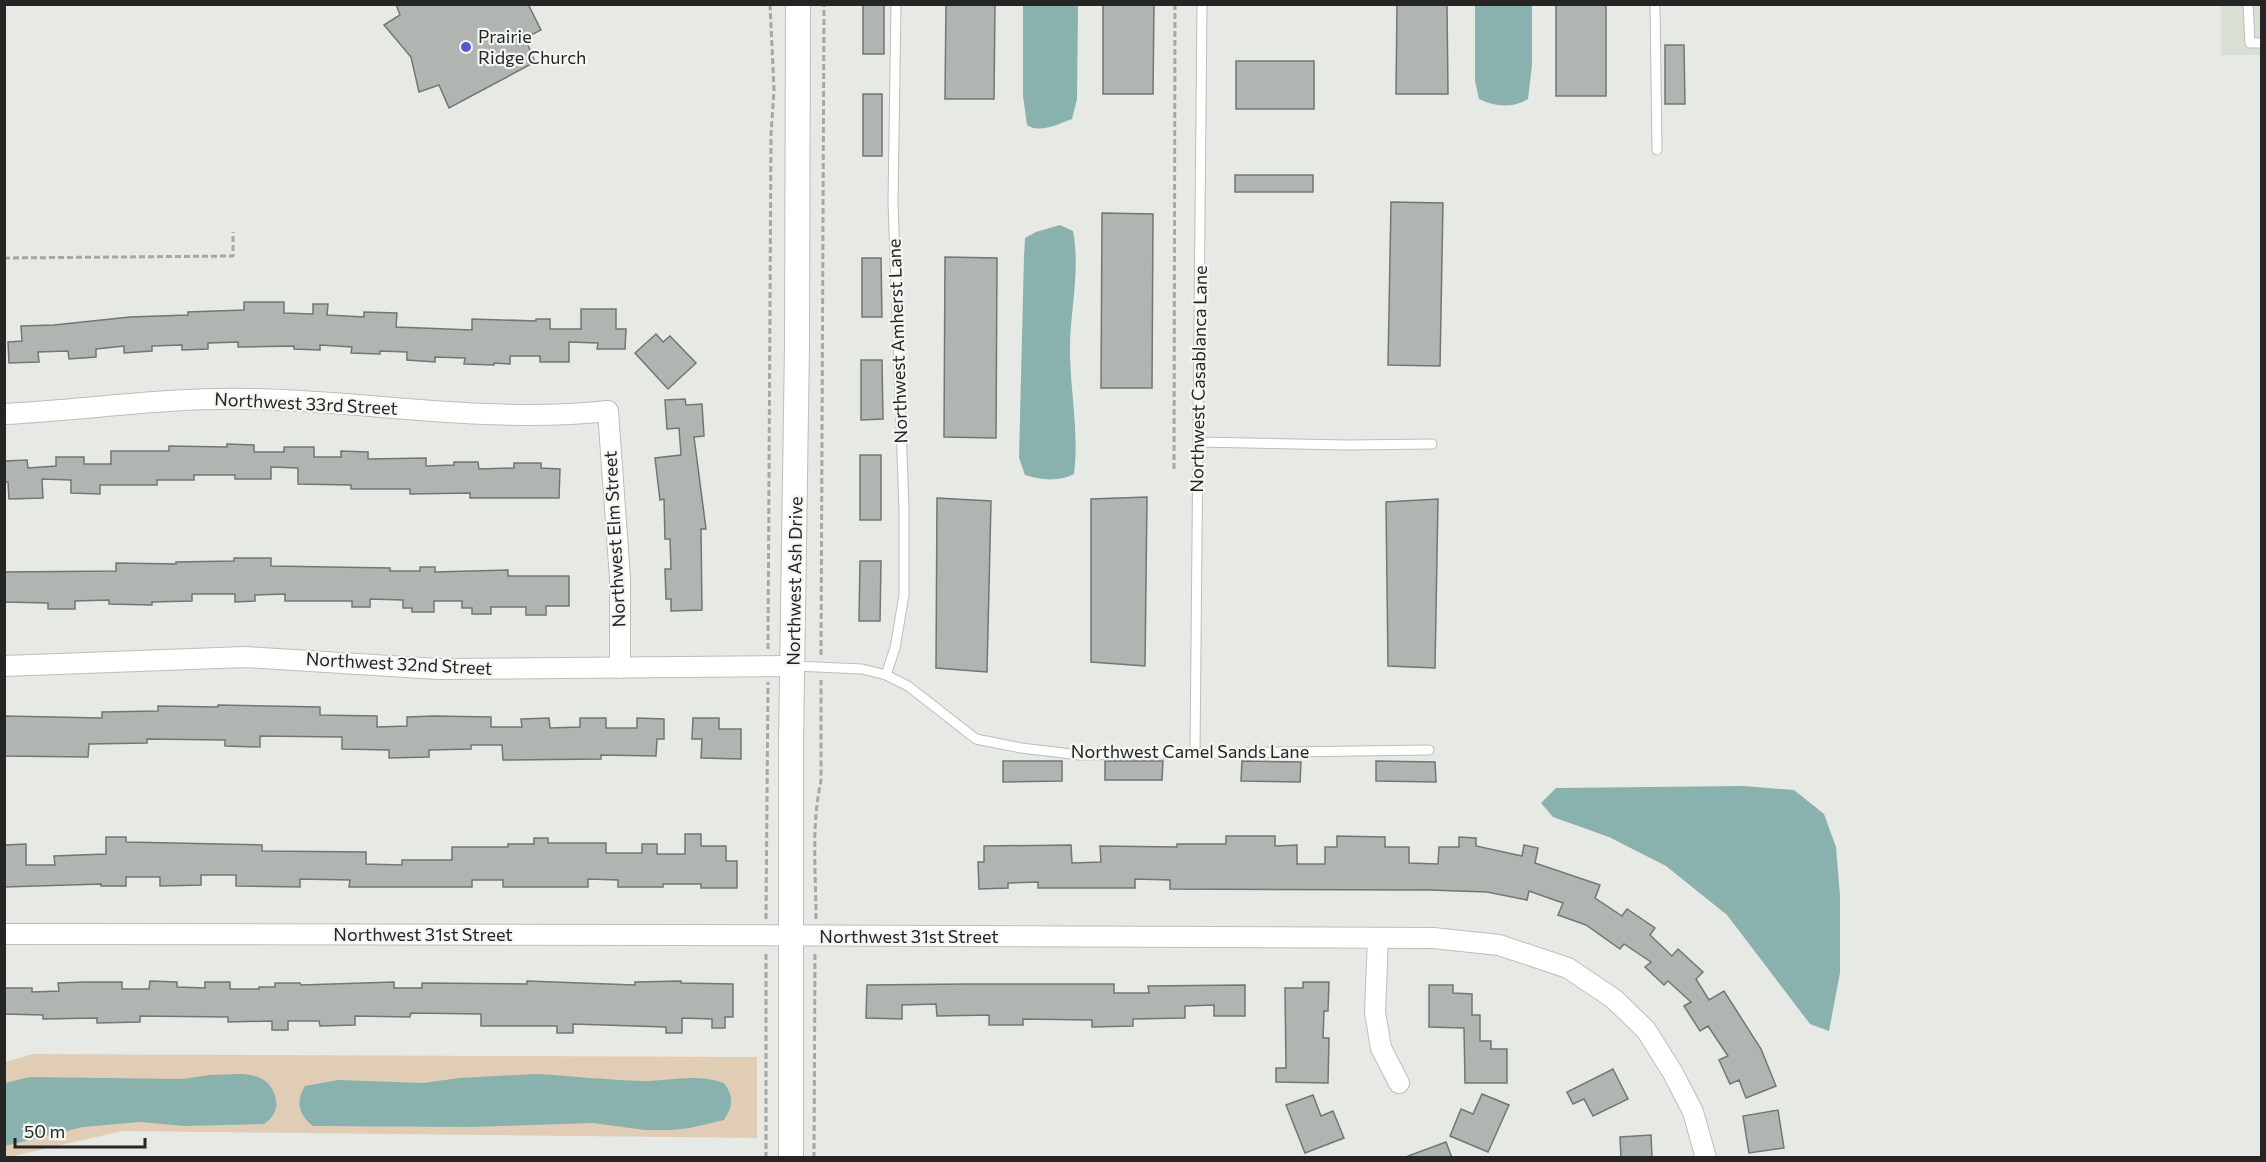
<svg xmlns="http://www.w3.org/2000/svg" width="2266" height="1162" font-family="Commissioner,sans-serif">
<style>
.built{fill:#dadfd4}
.green{fill:#e1cdb6}
.water{fill:#89b1ad}
.building{fill:#b0b5b2;stroke:#727674;stroke-width:1.5}
.lines{fill:none;stroke-linecap:round;stroke-linejoin:round}
.service-casing{stroke:#bcbeba;stroke-width:11}
.minor-casing{stroke:#bcbeba;stroke-width:22}
.tertiary-casing{stroke:#bcbeba;stroke-width:26}
.path{stroke:#a6a8a5;stroke-width:3;stroke-dasharray:6 3;stroke-linecap:butt}
.service{stroke:#fff;stroke-width:9}
.minor{stroke:#fff;stroke-width:20}
.tertiary{stroke:#fff;stroke-width:24}
.poi-dot{fill:#5559d0;stroke:#f4f6f2;stroke-width:2}
.labels{text-anchor:middle;stroke-width:4.5;stroke-linejoin:round;paint-order:stroke}
.poi-label{font-size:18px;fill:#242524;stroke:#f4f6f2;text-anchor:start}
.street-label{font-size:18px;fill:#242524;stroke:#f4f6f2}
</style>
<rect width="100%" height="100%" fill="#e7e9e5"/>
<!-- built -->
<rect class="built" x="2221" y="5" width="40" height="50"/>
<!-- green -->
<path class="green" d="M33,1054L757,1057V1138L122,1131L5,1158V1062Z"/>
<!-- water -->
<g class="water">
<path d="M1023,5H1078L1077,99L1072,119C1058,124 1040,134 1027,125L1023,96Z"/>
<path d="M1475,5H1532V65L1528,99C1513,108 1495,107 1479,99L1475,81Z"/>
<path d="M1060,225L1073,231C1081,273 1069,314 1070,355C1071,395 1079,435 1074,474C1058,482 1041,480 1025,475L1019,458L1024,256L1025,238L1036,232Z"/>
<path d="M1743,786L1794,790L1824,814L1836,847L1840,896V973L1829,1031L1810,1024L1727,915L1666,866L1609,837L1553,817L1541,803L1556,788Z"/>
<path d="M536,1074C572,1076 607,1080 642,1081C672,1081 695,1073 724,1083C734,1097 733,1106 724,1120L690,1128L671,1130H645L593,1123L470,1127L313,1126C299,1115 295,1102 305,1086L338,1080L423,1083L459,1078Z"/>
<path d="M210,1075C234,1075 267,1067 275,1096C279,1108 274,1117 264,1124L184,1126L140,1122L83,1127L5,1146V1083L30,1077L182,1079Z"/>
</g>
<!-- building -->
<g class="building">
<path d="M396,4H528L541,30L525,38L535,62L449,108L439,85L419,92L411,57L384,25L400,15Z"/>
<rect x="863" y="4" width="21" height="50"/>
<path d="M946,4H995L994,99H945Z"/>
<path d="M1103,4H1154L1153,94H1103Z"/>
<path d="M1397,4H1447L1448,94H1396Z"/>
<rect x="1556" y="4" width="50" height="92"/>
<path d="M1665,45H1684L1685,104H1665Z"/>
<rect x="1236" y="61" width="78" height="48"/>
<rect x="863" y="94" width="19" height="62"/>
<rect x="1235" y="175" width="78" height="17"/>
<path d="M1391,202L1443,203L1440,366L1388,365Z"/>
<path d="M1102,213L1153,214L1152,388H1101Z"/>
<path d="M945,257L997,258L996,438L944,437Z"/>
<path d="M862,258H881L882,317H862Z"/>
<path d="M244,302H284V313L313,314V304H328L327,315L364,317V312L397,313L396,327L472,330V319L536,321V319H550V329H581V309H616V329H626L625,349H597L598,343L569,342V362H540V356H510V364L494,363V365L464,364L465,358L435,357V362L407,360V352L380,351V354L351,353L352,347L320,345V350L294,349V346L238,347V342L208,343V349L182,350V345L152,346V351L124,353V346L96,349V357L69,359L68,351L38,352L39,362L9,363L8,342L22,341L21,326L54,325L130,317L188,315V312L244,310Z"/>
<path d="M656,334L663,342L670,336L696,363L668,389L635,353Z"/>
<path d="M861,360H882L883,419L861,420Z"/>
<path d="M685,399L686,405L702,404L704,436L694,437L706,529H701L702,610L671,611V599H666L665,569H671L670,539H665L664,499L660,500L655,458L681,455L679,428L667,429L665,400Z"/>
<path d="M227,444L254,445V452H284V447H314V457H341V451L368,452V459L426,458V466L454,465V462H478L479,469L514,468V463H541V468L560,469L559,498H470V493L410,494V489H351V485L298,484V468L271,467V479H235V475H194V480H157V485H100V494L71,493V480L42,479L43,498L9,499L8,482H4V461L27,460L28,468L56,466V457H84V464H111V451H169V446L227,447Z"/>
<rect x="860" y="455" width="21" height="65"/>
<path d="M1147,497L1145,666L1091,662V499Z"/>
<path d="M937,498L991,501L987,672L936,668Z"/>
<path d="M1438,499L1435,668L1388,666L1386,502Z"/>
<path d="M234,558H271V566L390,568V571H420V567H435V572L508,570V576H569V606H546V615H526V607H491V614H472V608H462V601H434V612H412V608H403V600L370,599V607H352V601H285V594L255,595V601L235,602V594H192V601L152,602V605L109,604V600L75,601V609H48V603L4,602V572L116,571V563L176,564V562L234,561Z"/>
<path d="M860,561H881L880,621H859Z"/>
<path d="M218,705L320,707V715L377,716V727L407,726V717L434,716L491,717V727H522L521,719L549,718L550,728L580,727V718H606V728H637V718L664,719V739H657L656,756L601,755V759L503,760L502,745H471V749L429,750V757L389,758V750L342,749V737L260,736V747L225,746V740L147,739V743L89,744L88,757L4,756V716L102,718V712L158,711V706L218,707Z"/>
<path d="M693,718H719V729H741V759L701,758L702,739H692Z"/>
<path d="M1003,761H1062V781L1003,782Z"/>
<path d="M1105,761H1163L1162,780H1105Z"/>
<path d="M1242,761L1301,762L1300,782L1241,781Z"/>
<path d="M1376,761L1435,762L1436,782L1376,781Z"/>
<path d="M685,834H701V846H726V861H737V888H701V884H663V887H618V880L588,879V887H503V880H472V887H349L350,880L300,879V887L236,886V875H201V885L160,886V877H126V886H101V884L5,887L4,879V845L26,844V865H55L54,856L106,854V837H126V842L262,845V851L366,852V864L402,865V860H452V847H508V844H534V838H548V843H606V853H642V844H657V854H685Z"/>
<path d="M1226,836H1275V846L1297,845V864H1325V847H1337V836L1385,837V847H1409V863L1438,864L1439,847H1459V837L1476,838V846L1522,856L1524,845L1538,848L1535,863L1600,885L1595,898L1622,916L1627,909L1655,928L1650,935L1672,956L1678,949L1703,972L1696,979L1709,1000L1724,991L1761,1049L1776,1086L1746,1098L1739,1080L1730,1084L1719,1060L1728,1056L1708,1026L1700,1031L1684,1006L1691,1002L1668,981L1664,985L1645,967L1651,962L1624,944L1620,949L1586,925L1558,915L1563,903L1529,891L1527,900L1487,892L1430,890L1170,889V880L1135,879V888H1038V882L1008,883V888L979,889L978,862H984V846L1071,845L1072,863L1101,862L1100,846L1177,847V844H1226Z"/>
<path d="M150,981L177,982V987L205,988V982H230V989H259V987H275V983H300L301,985L394,982V988H422V983L527,984V981L635,985V982L681,981V983L733,984V1017H725V1028H712V1019L682,1018V1033H666V1027L573,1024V1033H557V1026H481V1014L411,1013L410,1017L355,1016V1025L320,1026L319,1021H288V1030H272V1021L228,1022V1017L140,1016V1022L97,1023V1018L43,1019V1015L4,1014V988H32V992L59,991L58,983L85,982H122V989H149Z"/>
<path d="M1303,982H1329L1328,1011H1324L1323,1038H1329L1328,1083L1276,1082V1068H1286L1285,988H1303Z"/>
<path d="M967,984H1114V993H1149L1148,986L1245,985V1016H1214V1005L1185,1006V1018L1133,1019V1026L1092,1027V1020L1023,1019V1025H989V1015L937,1016L936,1004L902,1005V1019L866,1018L867,985Z"/>
<path d="M1429,985H1453V993L1472,994V1015H1480V1041H1491V1049H1507V1083H1465L1464,1028L1429,1027Z"/>
<path d="M1613,1069L1628,1099L1593,1116L1584,1099L1573,1104L1567,1092Z"/>
<path d="M1482,1094L1509,1105L1488,1152L1450,1136L1461,1109L1473,1114Z"/>
<path d="M1313,1095L1321,1116L1333,1111L1344,1138L1305,1153L1286,1105Z"/>
<path d="M1778,1110L1784,1148L1749,1153L1743,1116Z"/>
<path d="M1651,1135L1652,1158H1621L1620,1137Z"/>
<path d="M1446,1142L1452,1158H1408V1156Z"/>
</g>
<g class="lines">
<!-- service casing -->
<g class="service-casing">
<g id="service">
<path d="M1655,4L1657,150"/>
<path d="M2248,4L2250,43H2262"/>
<path d="M1199,442L1348,445L1432,444"/>
<path d="M794,666L862,669L886,675L908,686L976,739L1021,748L1080,755L1429,750"/>
<path d="M886,675L895,648L904,595V508L893,202L896,4"/>
<path d="M1195,753L1202,4"/>
</g>
</g>
<!-- minor casing -->
<g class="minor-casing">
<g id="minor">
<path d="M4,414C86,410 167,397 249,399C369,401 488,424 608,411L620,578V668"/>
<path d="M4,666L245,657L438,669L794,666"/>
<path d="M4,934L682,935L1433,938L1499,945L1568,968L1614,999L1646,1030L1673,1073L1693,1112L1706,1158"/>
<path d="M1378,938L1375,1012L1381,1048L1399,1083"/>
</g>
</g>
<!-- tertiary casing -->
<g class="tertiary-casing">
<path id="tertiary" d="M791,1158V743L797,345L798,4"/>
</g>
<!-- path -->
<g class="path">
<path d="M4,258L233,256V232"/>
<path d="M1174,469L1175,4"/>
<path d="M768,649L771,134L774,90L770,4"/>
<path d="M821,655L824,4"/>
<path d="M766,919L768,682"/>
<path d="M816,919C816,874 811,825 821,781V680"/>
<path d="M766,1158V952"/>
<path d="M814,1158L815,952"/>
</g>
<!-- service -->
<use href="#service" class="service"/>
<!-- minor -->
<use href="#minor" class="minor"/>
<!-- tertiary -->
<use href="#tertiary" class="tertiary"/>
</g>
<!-- markers -->
<circle class="poi-dot" cx="466" cy="47" r="6"/>
<g class="labels">
<!-- poi labels -->
<g class="poi-label">
<text x="478" y="43">Prairie<tspan x="478" dy="21">Ridge Church</tspan></text>
</g>
<!-- street labels -->
<g class="street-label">
<text transform="translate(898 341) rotate(-92)" y="6">Northwest Amherst Lane</text>
<text transform="translate(1199 379) rotate(-89)" y="6">Northwest Casablanca Lane</text>
<text transform="translate(306 404) rotate(3)" y="6">Northwest 33rd Street</text>
<text transform="translate(615 539) rotate(-93)" y="6">Northwest Elm Street</text>
<text transform="translate(795 581) rotate(-89)" y="6">Northwest Ash Drive</text>
<text transform="translate(399 664) rotate(3)" y="6">Northwest 32nd Street</text>
<text x="1190" y="758">Northwest Camel Sands Lane</text>
<text x="423" y="941">Northwest 31st Street</text>
<text x="909" y="943">Northwest 31st Street</text>
</g>
</g>
<!-- border -->
<rect width="2266" height="1162" fill="none" stroke="#242524" stroke-width="12"/>
<!-- scale -->
<path d="M15 1138v9h130v-9" fill="none" stroke="#242524" stroke-width="3"/>
<text x="24" y="1138" font-size="18" fill="#242524" stroke="#f4f6f2" stroke-width="4.5" paint-order="stroke">50 m</text>
</svg>
